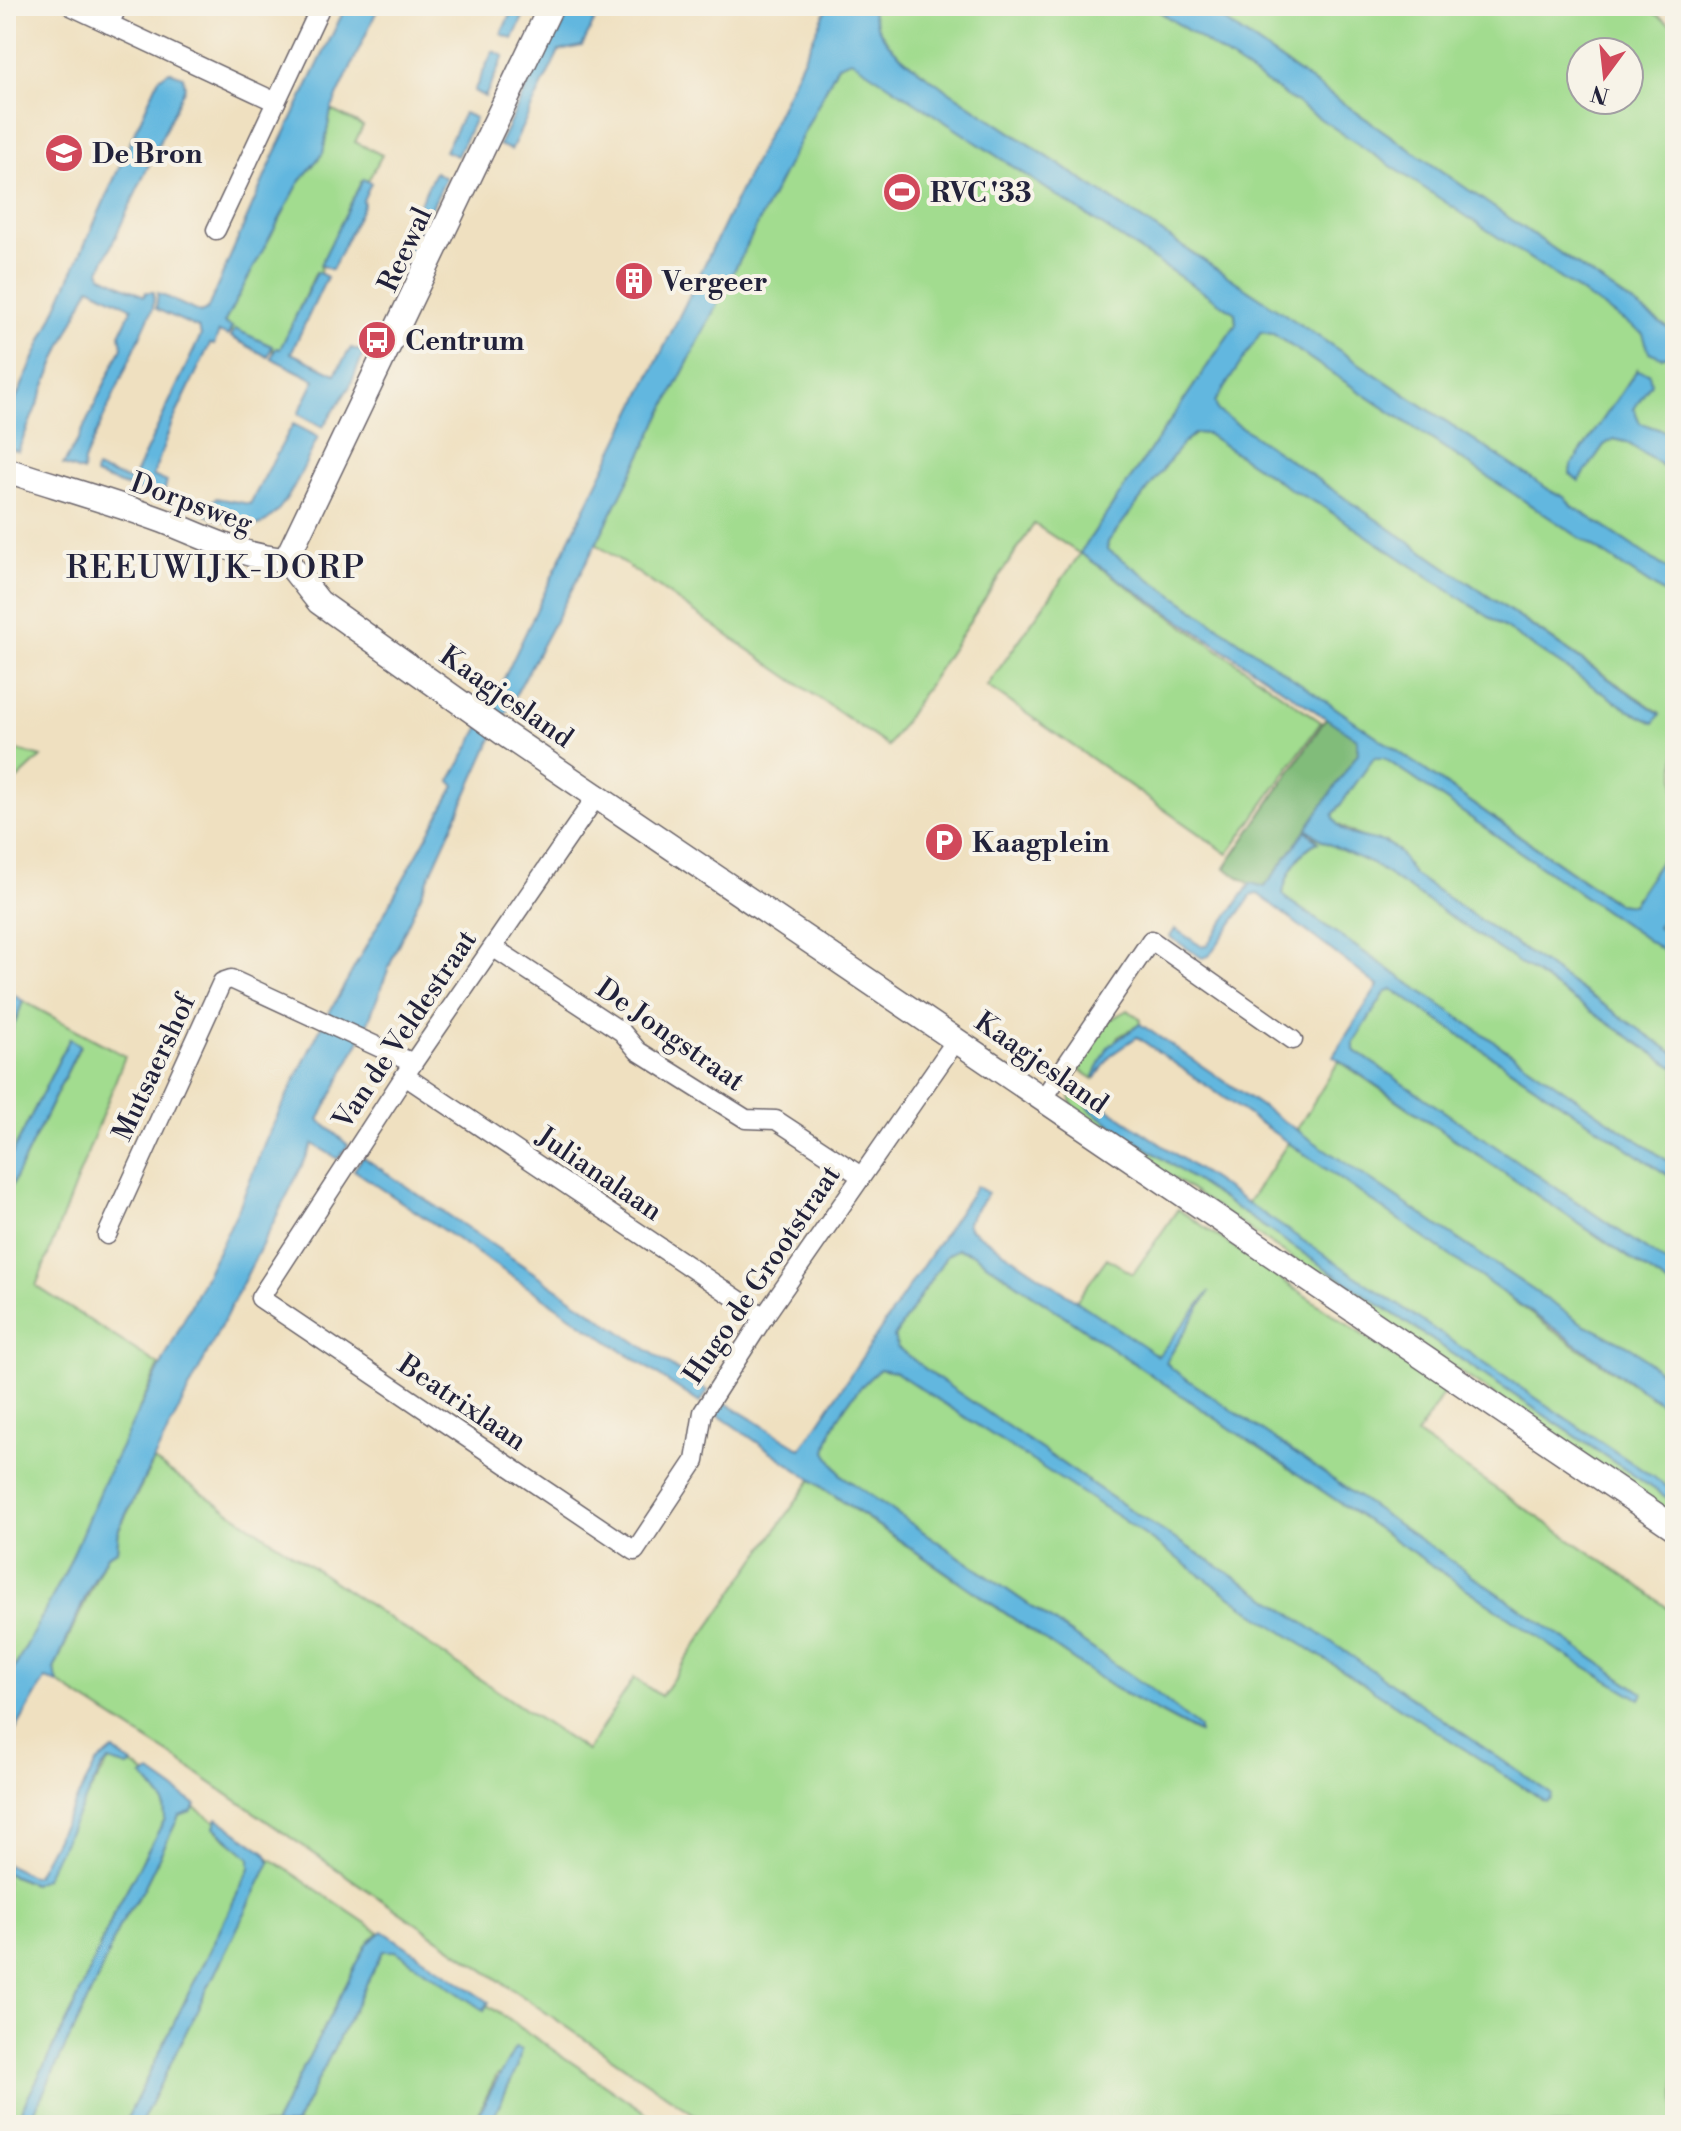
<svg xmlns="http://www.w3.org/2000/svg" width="1681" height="2131" font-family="'Libre Bodoni',serif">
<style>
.green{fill:#a2dc8f;stroke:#627f65;stroke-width:2;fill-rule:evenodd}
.forest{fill:#81bc7a;stroke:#526f5a;stroke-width:2}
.water{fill:#62b7df;stroke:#426c8d;stroke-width:2}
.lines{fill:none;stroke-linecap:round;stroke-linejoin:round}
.minor-casing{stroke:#6a646a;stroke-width:21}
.tertiary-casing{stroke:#6a646a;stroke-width:27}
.minor{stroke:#fff;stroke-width:18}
.tertiary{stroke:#fff;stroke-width:24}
.labels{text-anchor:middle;stroke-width:8;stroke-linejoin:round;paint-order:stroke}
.poi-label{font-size:28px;font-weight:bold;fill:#22223b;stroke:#f7f3e8;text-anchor:start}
.street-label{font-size:28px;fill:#22223b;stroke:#f7f3e8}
.quarter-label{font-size:32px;letter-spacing:2px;fill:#22223b;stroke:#f7f3e8}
</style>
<rect width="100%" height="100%" fill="#f7f3e8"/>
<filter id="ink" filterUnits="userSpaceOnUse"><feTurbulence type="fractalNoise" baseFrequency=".0125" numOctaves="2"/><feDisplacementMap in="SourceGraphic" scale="16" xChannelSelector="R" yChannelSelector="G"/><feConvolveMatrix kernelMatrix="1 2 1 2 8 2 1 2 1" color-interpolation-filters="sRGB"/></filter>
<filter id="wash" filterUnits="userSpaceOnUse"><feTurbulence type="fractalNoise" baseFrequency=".006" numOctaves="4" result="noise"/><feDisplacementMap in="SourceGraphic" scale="32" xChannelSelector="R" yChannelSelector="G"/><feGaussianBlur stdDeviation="1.8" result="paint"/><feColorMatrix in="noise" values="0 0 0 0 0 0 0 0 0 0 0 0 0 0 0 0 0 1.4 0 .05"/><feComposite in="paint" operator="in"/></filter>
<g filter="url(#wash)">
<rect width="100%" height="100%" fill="#efe0c0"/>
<!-- green -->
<g class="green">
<path d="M1151,6L1644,334L1648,340L1675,354V439L1670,433L1640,423L1634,408L1637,370L1571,466L1570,474L1579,480L1604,445L1614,439L1626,442L1675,474V574L1571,505L1564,496L1554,493L938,84C908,62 879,45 870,7Z"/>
<path d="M1203,6H1644L1675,27V330L1668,328ZM1581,52H1629V100H1581Z"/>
<path d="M851,59L1235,313L1236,324L1080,553L1321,722L1228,854L987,686L1080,554L1034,524L888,746L596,544L838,65Z"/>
<path d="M331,110L363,126L355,142L382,155L368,181L362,180L321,264L320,273L316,272L280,350L276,349L273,353L272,346L235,330L233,333L230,331L232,327L224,323L300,181L323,153Z"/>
<path d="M1260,332L1273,334L1675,601V731L1672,735L1675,738V839L1631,905L1617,903L1107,550L1108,542L1183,443L1196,433L1207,434L1293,491L1319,504L1630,711L1654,723L1660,713L1217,411L1215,402Z"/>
<path d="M6,747L41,757L12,784L6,797Z"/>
<path d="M1374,758H1384L1675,959V1054L1413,874L1398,851L1386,842L1368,841L1335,823L1333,815Z"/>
<path d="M1311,831L1322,841L1374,865L1675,1068V1166L1288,900L1283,894C1285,876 1301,849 1318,842Z"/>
<path d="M1675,897V942L1658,926Z"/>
<path d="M1392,989L1675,1180V1269L1354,1050V1042L1385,993Z"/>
<path d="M23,1001L125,1056L36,1286L159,1365L65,1573L6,1684V1197L80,1046L70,1038L6,1166V1046Z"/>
<path d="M1128,1010L1141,1020L1140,1024L1118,1037L1094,1079L1080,1070L1081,1062L1109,1020Z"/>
<path d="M1339,1061L1675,1289V1385L1631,1347L1583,1324L1302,1134L1297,1129Z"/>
<path d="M1081,1086L1089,1091L1084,1102L1093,1112L1675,1503V1517L1074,1111L1070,1096L1074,1087Z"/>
<path d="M1288,1143L1445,1249L1552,1330L1675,1413V1492L1247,1204Z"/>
<path d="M1178,1209L1445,1391L1417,1435L1642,1588L1675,1614V2125H710L169,1754L58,1683L54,1669L107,1555L117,1550L119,1529L154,1461L587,1751L634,1678L661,1696L811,1480L1114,1688L1198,1733L1155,1692L841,1475L826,1452C830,1422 856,1388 880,1369L895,1372L930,1393L1125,1521L1255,1614L1545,1801L1265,1596L1142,1518L937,1378L897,1347L894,1337L947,1255L958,1249L973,1254L1560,1652L1639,1698L1643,1693L1170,1368L1166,1362L1204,1300L1158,1357L1076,1301L1107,1258L1133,1274Z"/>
<path d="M109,1761L128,1767L132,1764L147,1775L143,1776L164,1802L165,1819L115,1911L74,2007L14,2125H6V1873L32,1884Z"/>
<path d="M194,1807L216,1822L217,1831L250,1858V1868L124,2125H28L99,1976L119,1926L143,1890L179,1816Z"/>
<path d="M268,1857L379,1932L367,1944L274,2125H140L263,1876L270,1862Z"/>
<path d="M383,1951H396L484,2010L487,2005L664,2125H490L517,2068L497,2075L472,2125H295Z"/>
</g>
<!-- forest -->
<path class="forest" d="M1327,717L1357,739L1358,753L1308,827L1310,833L1306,830L1265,887L1250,884L1225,868Z"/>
<!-- water -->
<g class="water">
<path d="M346,6H379L331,110L323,153L300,181L224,323L232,327L228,336L219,332L214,345L210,344L172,423L153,476L167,482L162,499L95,475L96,469L132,481L201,335L198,328L156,309L158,293L200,313L207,310L273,158Z"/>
<path d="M514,6H528L513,39L501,34Z"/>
<path d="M572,6H602L582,46L559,51L511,150L499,145L550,39L558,36Z"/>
<path d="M828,6H871C877,44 909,63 938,84L1554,493L1564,496L1571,505L1675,574V601L1273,334L1261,332L1215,402L1218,411L1660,714L1654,723L1630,711L1319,504L1293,491L1207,434L1195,433L1183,443L1108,542L1107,549L1616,903L1632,905L1675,839V897L1658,926L1675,942V959L1384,758H1374L1333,815C1340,841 1370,835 1388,844C1400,850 1406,864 1413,874L1675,1054V1068L1374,865L1322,841L1307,828L1358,753L1357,739L1080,553L1236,324L1235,313L851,60L838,65L596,544L490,743L395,952L365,1030L319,1120L348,1145L338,1159L313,1144L119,1528L117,1550L107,1555L88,1591L54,1669L58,1683L45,1679L6,1747V1684L65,1573L104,1481L238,1210L266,1139L319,1031L455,786L450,781C500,695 538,603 582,514C665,345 749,177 828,6Z"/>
<path d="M1151,6H1203L1668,328L1675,330V354L1661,357L1649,352L1643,334Z"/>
<path d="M493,51L504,56L485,97L474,91Z"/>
<path d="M169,71L183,76L185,87L100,270L101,275L144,296L146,292H154L153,308L84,461L83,472L63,465L78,440L122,347L120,334L132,308L90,287L61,347L18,451L6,447V421L159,78Z"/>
<path d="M464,113L475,118L457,156L445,151Z"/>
<path d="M435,172L446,178L397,280L385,275Z"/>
<path d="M363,179L371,183L363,200L364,204L332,270L320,265Z"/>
<path d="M317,272L327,277L291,353L335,374L351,348L364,352L350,386L323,427L298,414L315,380L271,358L276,348L280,349Z"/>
<path d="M235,329L272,346L268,357L231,337Z"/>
<path d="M1637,370L1649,373L1651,383L1634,409L1640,423L1670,433L1675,439V474L1626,442L1614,439L1604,445L1579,481L1570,474L1571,466Z"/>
<path d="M293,424L318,437C306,461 284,521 254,526C237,528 216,518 200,513L203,504L207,505L216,498L250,504Z"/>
<path d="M1306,830L1318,842C1301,848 1285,876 1283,894L1288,900L1675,1166V1180L1392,989L1385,993L1354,1042V1050L1675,1269V1289L1333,1056L1378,986L1258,894L1252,895L1209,956L1202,958L1170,937L1175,929L1201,946L1207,945L1251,883L1265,887Z"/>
<path d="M6,989L23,1001L6,1046Z"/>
<path d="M1140,1024L1583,1324L1631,1347L1675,1385V1413L1137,1037L1111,1055L1096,1078L1094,1076L1108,1047Z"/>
<path d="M70,1038L80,1045L6,1197V1166Z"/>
<path d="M1089,1091L1101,1104L1675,1492V1503L1093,1112L1084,1102Z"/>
<path d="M363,1157L708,1391L700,1403L354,1170Z"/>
<path d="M976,1186L988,1193L967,1222L969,1228L1158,1356L1210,1291L1166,1362L1171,1368L1643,1693L1640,1699L1560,1652L973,1254L958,1249L947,1255L894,1337L897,1347L937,1378L1142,1518L1265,1596L1551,1794L1550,1799L1545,1801L1255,1614L1125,1521L895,1372L880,1369C856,1388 830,1422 826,1452L841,1475L1155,1692L1199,1728V1733L1114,1688L715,1413L722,1401L801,1449Z"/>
<path d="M113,1750L132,1764L128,1767L109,1761L101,1769L45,1878L33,1884L6,1873V1864L31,1876L36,1875L96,1764Z"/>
<path d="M151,1773L196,1805L191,1812L179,1816L143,1890L119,1926L99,1976L28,2125H14L74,2007L115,1911L165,1819L164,1802L143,1776Z"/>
<path d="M217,1818L266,1853L270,1862L140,2125H124L250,1868V1858L214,1827Z"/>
<path d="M383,1931L489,2002L484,2010L480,2008L396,1951H383L295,2125H274L367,1944Z"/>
<path d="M515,2048L521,2050L517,2068L490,2125H472Z"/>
</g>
</g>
<g filter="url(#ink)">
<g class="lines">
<!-- minor casing -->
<g class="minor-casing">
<g id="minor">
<path d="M71,6L276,102"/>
<path d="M109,24L118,6"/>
<path d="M216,230L321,6"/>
<path d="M598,794L413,1063L260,1298L635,1551L695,1461L703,1412L764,1317L957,1039"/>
<path d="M494,948L622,1032L638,1051L746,1119L776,1120L861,1176"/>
<path d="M405,1076L764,1317"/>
<path d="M1043,1099L1151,940L1293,1040"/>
<path d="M107,1235L222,982L231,979L413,1063"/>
</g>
</g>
<!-- tertiary casing -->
<g class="tertiary-casing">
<g id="tertiary">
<path d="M6,470C59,487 112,502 164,521C205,537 242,557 286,560L319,602L506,735L1675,1528"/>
<path d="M286,560L551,6"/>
</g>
</g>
<!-- minor -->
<use href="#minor" class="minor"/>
<!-- tertiary -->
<use href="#tertiary" class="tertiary"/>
</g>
</g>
<!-- icons -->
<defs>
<g id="school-disc" transform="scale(2)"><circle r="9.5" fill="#d1495b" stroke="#f7f3e8"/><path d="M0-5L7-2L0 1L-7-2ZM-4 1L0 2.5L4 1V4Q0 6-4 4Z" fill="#fff"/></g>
<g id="stadium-disc" transform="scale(2)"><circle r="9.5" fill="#d1495b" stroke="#f7f3e8"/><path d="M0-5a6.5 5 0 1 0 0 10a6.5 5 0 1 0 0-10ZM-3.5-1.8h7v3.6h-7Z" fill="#fff"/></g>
<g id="building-disc" transform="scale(2)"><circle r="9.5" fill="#d1495b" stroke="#f7f3e8"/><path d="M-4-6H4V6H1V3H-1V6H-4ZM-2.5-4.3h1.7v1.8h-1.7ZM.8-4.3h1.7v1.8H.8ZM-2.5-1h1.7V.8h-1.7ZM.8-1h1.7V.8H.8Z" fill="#fff"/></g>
<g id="bus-disc" transform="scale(2)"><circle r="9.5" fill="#d1495b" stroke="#f7f3e8"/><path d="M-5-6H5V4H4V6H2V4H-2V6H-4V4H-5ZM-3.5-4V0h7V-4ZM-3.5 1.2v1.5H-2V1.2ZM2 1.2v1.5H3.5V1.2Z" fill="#fff"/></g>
<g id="parking-disc" transform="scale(2)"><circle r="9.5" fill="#d1495b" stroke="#f7f3e8"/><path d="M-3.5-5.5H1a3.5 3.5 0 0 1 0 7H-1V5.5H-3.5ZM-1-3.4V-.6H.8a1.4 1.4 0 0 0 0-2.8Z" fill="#fff"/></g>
</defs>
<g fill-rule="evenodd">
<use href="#school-disc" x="64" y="153"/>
<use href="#stadium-disc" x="902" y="192"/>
<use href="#building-disc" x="634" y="281"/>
<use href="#bus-disc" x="377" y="340"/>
<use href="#parking-disc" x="944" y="842"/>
</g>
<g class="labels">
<!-- poi labels -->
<g class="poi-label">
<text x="92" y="163">De Bron</text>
<text x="930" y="202">RVC '33</text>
<text x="662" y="291">Vergeer</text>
<text x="405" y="350">Centrum</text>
<text x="972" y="852">Kaagplein</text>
</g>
<!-- street labels -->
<g class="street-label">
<text transform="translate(404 249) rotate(-65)" y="10">Reewal</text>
<text transform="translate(192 502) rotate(20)" y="10">Dorpsweg</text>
<text transform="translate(507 696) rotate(35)" y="10">Kaagjesland</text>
<text transform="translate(404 1029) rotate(-56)" y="10">Van de Veldestraat</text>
<text transform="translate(671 1034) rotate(35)" y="10">De Jongstraat</text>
<text transform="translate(1042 1062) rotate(35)" y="10">Kaagjesland</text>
<text transform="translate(153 1067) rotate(-65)" y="10">Mutsaershof</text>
<text transform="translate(600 1173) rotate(34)" y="10">Julianalaan</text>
<text transform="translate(761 1274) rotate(-56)" y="10">Hugo de Grootstraat</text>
<text transform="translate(463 1402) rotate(34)" y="10">Beatrixlaan</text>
</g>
<!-- quarter labels -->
<g class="quarter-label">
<text x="216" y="578">REEUWIJK-DORP</text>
</g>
</g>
<!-- margin -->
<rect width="1681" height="2131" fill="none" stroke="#f7f3e8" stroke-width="32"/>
<!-- north arrow -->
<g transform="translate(1605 76) rotate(195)"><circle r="38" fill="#f7f3e8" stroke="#a29fa3" stroke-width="2"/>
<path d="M0-6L14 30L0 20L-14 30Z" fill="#d1495b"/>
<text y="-12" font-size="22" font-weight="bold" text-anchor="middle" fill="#22223b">N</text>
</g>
</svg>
